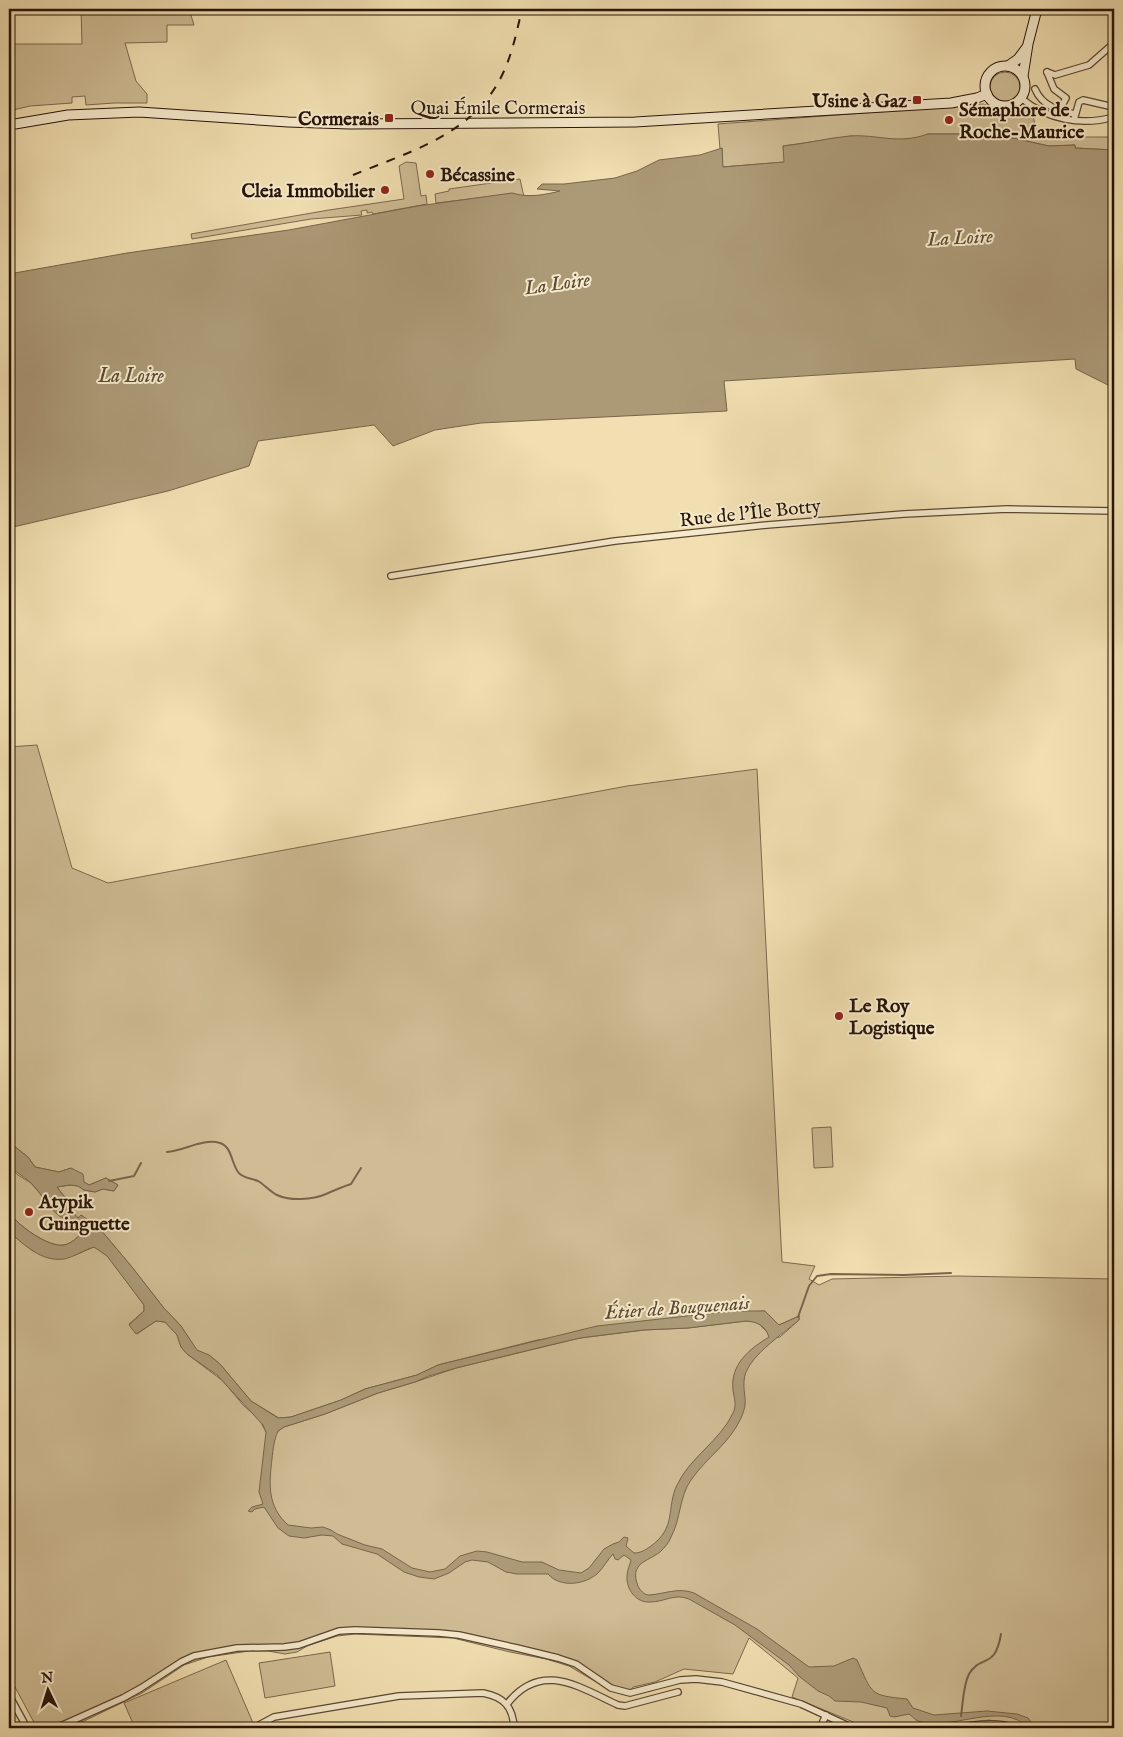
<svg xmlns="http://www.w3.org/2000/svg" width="1123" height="1737" font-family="'IM FELL English',serif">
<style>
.green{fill:#cfbc94;stroke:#7b684e}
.water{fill:#ac9a77;stroke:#77644a;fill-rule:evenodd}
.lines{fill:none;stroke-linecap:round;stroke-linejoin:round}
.stream{stroke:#77644a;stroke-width:2}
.street-casing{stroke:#5a4732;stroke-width:8}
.secondary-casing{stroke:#271407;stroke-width:11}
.street{stroke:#f6eacc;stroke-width:5.5}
.secondary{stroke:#f6eacc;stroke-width:9}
.rail{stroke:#271407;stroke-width:2;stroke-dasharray:9 9;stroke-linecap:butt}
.poi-dot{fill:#8f2418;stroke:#f6eacc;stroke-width:2}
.labels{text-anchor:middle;stroke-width:4;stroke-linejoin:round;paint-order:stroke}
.poi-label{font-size:19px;font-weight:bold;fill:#271407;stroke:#f6eacc;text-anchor:start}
.street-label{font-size:19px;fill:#271407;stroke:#f6eacc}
.water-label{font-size:20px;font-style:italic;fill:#5c4a34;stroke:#f6eacc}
</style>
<rect width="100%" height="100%" fill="#f1dfb1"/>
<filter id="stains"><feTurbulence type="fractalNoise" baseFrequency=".004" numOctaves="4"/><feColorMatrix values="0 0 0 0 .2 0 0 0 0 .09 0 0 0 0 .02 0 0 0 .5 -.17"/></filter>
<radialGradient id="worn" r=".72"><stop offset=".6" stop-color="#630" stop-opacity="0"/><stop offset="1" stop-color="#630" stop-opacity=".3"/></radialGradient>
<!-- green -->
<g class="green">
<path d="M81,9H189L194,25H167V42L125,43L136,81L147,94V103H114L86,105L85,96L72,97V103L30,106L9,111V44H82Z"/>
<circle cx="1005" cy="87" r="15"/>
<path d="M983,104L1005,112L1017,109L1032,112L1036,129L1051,133L1084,137H1114V150L1075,148V145L1049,146L1008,137H975L959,134H928L918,138L897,140L851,136L783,146L785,162L722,167V148L720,149L718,124Z"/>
<path d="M406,162L416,163L421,196L426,195L427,204L373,214L372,212L367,213V210L361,211L362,215L311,219L192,239L191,234L329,210L404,199L399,166Z"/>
<path d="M520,179L524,197L512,194L436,203L435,194L449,191V189Z"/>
<path d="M37,745L72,868L108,883L627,786L757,769L782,1262L815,1266L809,1279L819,1285L832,1279L957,1276L1114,1279V1728H1024L1021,1725L989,1720L934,1727L933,1728H868L792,1697L798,1678L749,1638L733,1674L684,1669L655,1682L633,1687L626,1695L610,1690L569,1666L546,1659L510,1652L453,1638L355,1634L337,1636L307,1646L297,1652L285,1654L268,1651H249L208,1657L184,1665L142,1693L82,1722L52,1728H37L9,1676V1232L33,1251L75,1255L94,1247L107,1255L144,1305V1311L129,1324L137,1334L156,1321L165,1322L177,1335L181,1347L187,1354L223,1381L243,1405L259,1419L266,1432L278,1431L284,1427L325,1414L378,1393L415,1382L456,1368L580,1338L644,1330L688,1328L746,1321L757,1322L773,1338L780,1337L799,1320V1316L779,1325L765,1311L748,1312L537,1340L438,1365L417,1375L365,1389L341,1400L291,1417L279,1418L251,1401L220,1364L209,1355L197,1351L181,1326L163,1307L132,1267L100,1229L81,1215L78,1218L72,1212L77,1208L63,1195L57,1187L70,1185L78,1186L84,1190L95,1192L103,1189L114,1191L118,1185L106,1178L89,1185L84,1182L71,1168L59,1172L35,1167L28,1157L9,1142V747Z"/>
<path d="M831,1127L833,1167L814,1168L812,1128Z"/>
<path d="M9,1165L18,1175L31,1183L48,1203L68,1217L84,1232C77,1237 73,1243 64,1245C49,1248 17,1225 9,1212Z"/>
<path d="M330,1652L335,1686L265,1698L259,1663Z"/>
<path d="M226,1660L253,1723L240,1728H135L124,1703Z"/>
</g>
<!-- water -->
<g class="water">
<path d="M928,134H958L975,137H1008L1049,146L1075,145V148L1114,150V385H1108L1076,369L1075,359L724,381L727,411L481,423L435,430L393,446L374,425L258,441L249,466L168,491L9,528V274L127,253L289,230L418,206L512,193C528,198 544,195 560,191L537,189L542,184H564L615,178L637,171L659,160L700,155L722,148L723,167L784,162L783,146C805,144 827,138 850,136C878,134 897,145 928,134Z"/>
<path d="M9,1142L28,1157L35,1167L59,1172L71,1168L83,1174L84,1182L89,1185L106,1178L118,1185L114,1191L103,1189L95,1192L84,1190L78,1186L70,1185L57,1187L63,1195L77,1208L73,1212L78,1218L81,1215L100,1229L132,1267L163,1307L181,1326L197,1350L209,1355L220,1364L251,1401L278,1418L291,1417L341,1400L365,1389L417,1375L438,1365L597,1326L732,1311H765L779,1325L799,1316V1320C782,1335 745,1358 744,1381C743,1396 749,1401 741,1418C730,1443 706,1458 691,1480C679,1497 681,1519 671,1537C669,1543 664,1548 660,1552C647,1562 629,1563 638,1586C640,1590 644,1595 649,1595C665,1594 678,1587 694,1593L757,1629L809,1667L834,1666L853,1658L857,1660C873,1695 869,1695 907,1699L913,1708L934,1715L987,1711L1017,1714L1028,1718L1036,1728H1028C1003,1699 947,1733 918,1721C915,1720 912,1716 909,1714L894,1717L890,1716L887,1708L861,1702L835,1701L829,1696L818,1691L800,1677L789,1665L735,1625L689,1599C674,1593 665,1602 650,1602C636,1603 626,1589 627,1576C627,1570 630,1565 631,1560L624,1555L618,1560L615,1559L613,1554C608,1559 604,1567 598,1573C585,1585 560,1588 548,1574H517L506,1572L488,1562L472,1560L465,1562L449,1573L434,1579L419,1577L404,1572L377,1554L342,1544L333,1536L322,1535L304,1538L289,1536L278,1528L264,1507L255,1509L252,1512L248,1511L252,1507L263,1504L259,1492L266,1432L263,1425L217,1375L187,1354L181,1347L177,1335L165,1322L156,1321L136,1334L129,1325L144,1311V1305L107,1256L94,1247C84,1250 74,1257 64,1259C41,1262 25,1245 9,1232V1212C17,1225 49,1248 64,1245C73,1243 77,1237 83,1232L68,1217L65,1219C50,1213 42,1193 30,1182C23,1176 15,1172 9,1165ZM746,1321C757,1322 765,1325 769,1337C749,1349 730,1365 733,1390C734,1398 737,1405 733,1413C720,1441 690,1457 677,1485C666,1508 677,1527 651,1546C645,1550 641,1553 634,1553L626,1546L628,1538L624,1537L619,1542L613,1544L604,1549L589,1568L581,1573L559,1570L542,1562H522L487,1552L477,1551L460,1556L445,1569L430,1572L412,1568L382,1549L365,1545L337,1534L331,1530L323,1527L311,1528L288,1525C267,1506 269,1484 272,1459C273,1449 274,1440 278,1431L284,1427L325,1414L378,1393L415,1382L429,1376L456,1368L546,1346L580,1338L643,1330L688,1328Z"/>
</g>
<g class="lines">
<!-- stream -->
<g class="stream">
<path d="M167,1152C184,1151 203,1138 220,1143C232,1147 231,1162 238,1172C242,1178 251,1178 258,1181C265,1185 270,1192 277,1195C289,1201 313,1200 326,1194C335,1190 342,1187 351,1184L361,1168"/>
<path d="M109,1181L134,1176L141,1163"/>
<path d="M798,1317L809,1286L817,1276L831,1274L904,1275L951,1273"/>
<path d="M961,1716C963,1703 963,1686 969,1674C981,1654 995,1670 1001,1634"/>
</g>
<!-- street casing -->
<g class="street-casing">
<g id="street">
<path d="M1047,72L1055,75L1089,65L1114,43"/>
<path d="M1047,72L1054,89L1066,98L1059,111"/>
<path d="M1035,89C1042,106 1059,111 1075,114"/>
<path d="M1021,98C1047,120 1082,126 1114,117"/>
<path d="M1074,120L1079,102L1083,100L1109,106H1114"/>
<path d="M391,576L615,541L767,525L904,514L1007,509L1114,511"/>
<path d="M9,1695L27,1728"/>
<path d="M507,1704C541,1660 579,1687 618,1705L625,1706L678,1692"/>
<path d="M56,1728L123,1698L141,1688L181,1662L194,1656L237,1648L284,1647L299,1645L339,1631L355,1630L439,1633L459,1635L517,1648L558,1658L576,1664L611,1688L630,1693L680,1680L696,1679L722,1682L801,1704L853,1728"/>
<path d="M255,1728L259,1725L274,1717L399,1696L483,1693C504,1697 513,1707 514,1728"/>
<path d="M820,1728L826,1715"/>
<path d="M948,1728C971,1726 994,1720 1016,1728"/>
</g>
</g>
<!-- secondary casing -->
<g class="secondary-casing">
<g id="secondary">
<circle cx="1005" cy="86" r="20"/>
<path d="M1008,66L1018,59L1027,47"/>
<path d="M1023,76L1028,44L1037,9"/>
<path d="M9,125L68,115L139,112L288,122L350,124L635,122L951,103L977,98L987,94"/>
</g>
</g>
<!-- street -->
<use href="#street" class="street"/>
<!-- secondary -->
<use href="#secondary" class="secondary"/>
<!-- rail -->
<path class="rail" d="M353,175C411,151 476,134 504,71C513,51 517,30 522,9"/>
</g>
<!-- markers -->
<g class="poi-dot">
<rect x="912" y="95" width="10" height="10" rx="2.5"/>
<rect x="384" y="113" width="10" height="10" rx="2.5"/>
<circle cx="949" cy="120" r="5"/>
<circle cx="430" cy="174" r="5"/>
<circle cx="385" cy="190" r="5"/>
<circle cx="839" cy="1016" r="5"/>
<circle cx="29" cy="1212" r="5"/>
</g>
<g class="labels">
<!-- poi labels -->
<g class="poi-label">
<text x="907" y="107" text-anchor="end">Usine à Gaz</text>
<text x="959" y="116">Sémaphore de<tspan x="959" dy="22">Roche-Maurice</tspan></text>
<text x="379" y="125" text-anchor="end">Cormerais</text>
<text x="440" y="181">Bécassine</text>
<text x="375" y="197" text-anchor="end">Cleia Immobilier</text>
<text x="849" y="1012">Le Roy<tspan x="849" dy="22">Logistique</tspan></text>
<text x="39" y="1208">Atypik<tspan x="39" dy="22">Guinguette</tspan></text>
</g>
<!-- street labels -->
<g class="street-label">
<text x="498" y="114">Quai Émile Cormerais</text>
<text transform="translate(750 512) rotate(-6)" y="7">Rue de l'Île Botty</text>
</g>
<!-- water labels -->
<g class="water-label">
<text transform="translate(960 237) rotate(-3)" y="7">La Loire</text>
<text transform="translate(557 283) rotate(-8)" y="7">La Loire</text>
<text x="131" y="382">La Loire</text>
<text transform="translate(677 1307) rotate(-4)" y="7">Étier de Bouguenais</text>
</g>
</g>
<!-- margin -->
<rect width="1123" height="1737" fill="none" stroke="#f1dfb1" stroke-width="30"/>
<rect x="10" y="10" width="1103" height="1717" fill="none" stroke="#271407" stroke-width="2.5"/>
<rect x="15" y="15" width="1093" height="1707" fill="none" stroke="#271407"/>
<!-- north arrow -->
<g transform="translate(48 1690) rotate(356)" stroke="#f6eacc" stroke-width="4" paint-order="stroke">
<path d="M0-4L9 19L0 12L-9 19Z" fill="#271407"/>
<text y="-8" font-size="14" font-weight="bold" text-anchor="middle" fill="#271407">N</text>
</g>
<rect width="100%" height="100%" filter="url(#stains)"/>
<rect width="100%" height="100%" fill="url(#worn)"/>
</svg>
